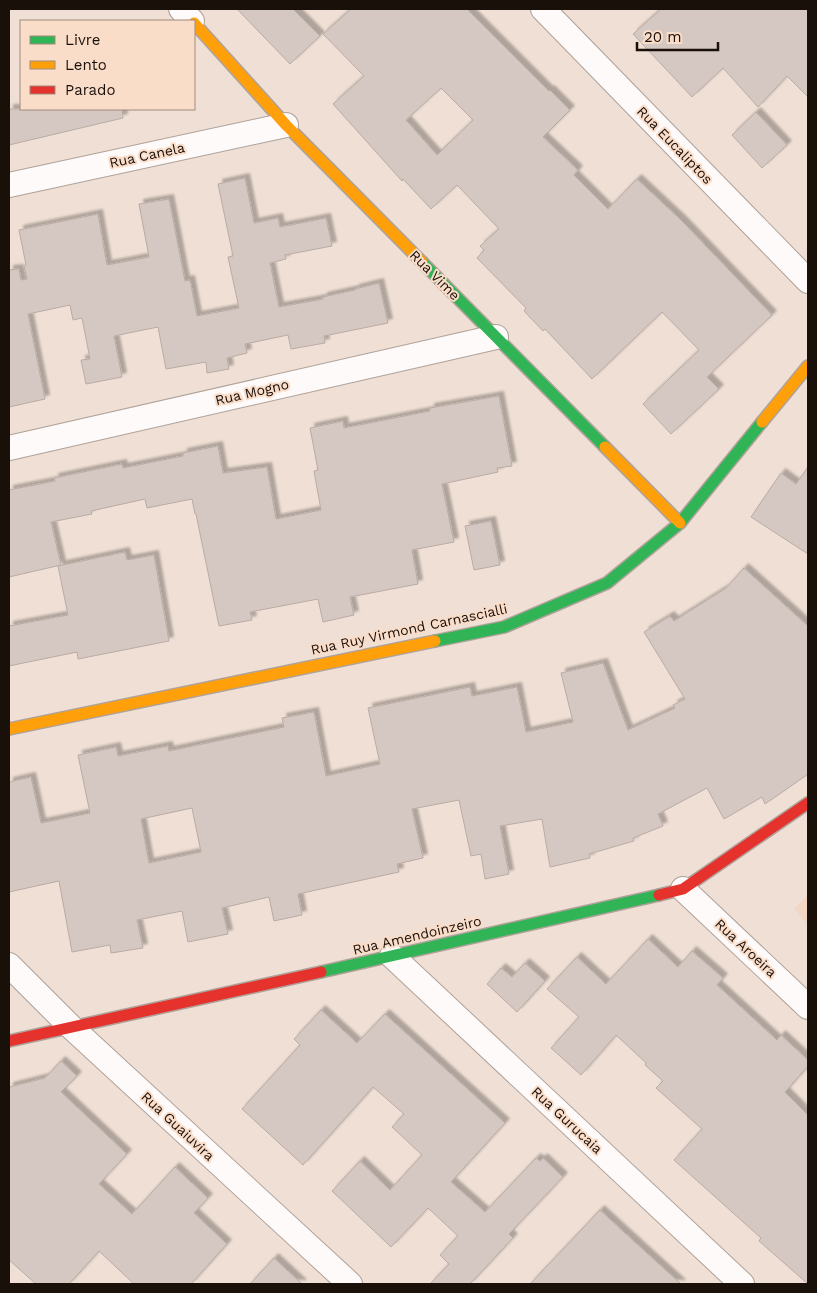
<svg xmlns="http://www.w3.org/2000/svg" width="817" height="1293" font-family="'Work Sans',sans-serif">
<style>
.built{fill:#f2d7c5}
.building{fill:#d5c7c1;stroke:#b9aba5;fill-rule:evenodd;filter:url(#shadow)}
.lines{fill:none;stroke-linecap:round;stroke-linejoin:round}
.street-casing{stroke:#afa29a;stroke-width:26}
.fast-casing{stroke:#afa29a;stroke-width:14}
.slow-casing{stroke:#afa29a;stroke-width:14}
.jam-casing{stroke:#afa29a;stroke-width:14}
.street{stroke:#fdfaf9;stroke-width:24}
.fast{stroke:#30b455;stroke-width:11}
.slow{stroke:#ff9f0a;stroke-width:11}
.jam{stroke:#e5322d;stroke-width:11}
.labels{text-anchor:middle;stroke-width:4;stroke-linejoin:round;paint-order:stroke}
.street-label{font-size:14px;fill:#1a100a;stroke:#faddc9}
</style>
<defs>
<filter id="shadow"><feDropShadow dx="4.5" dy="-4.5" stdDeviation="1" flood-color="#0004"/></filter>
</defs>
<rect width="100%" height="100%" fill="#efdfd4"/>
<!-- built -->
<path class="built" d="M808,895V925L794,909Z"/>
<!-- building -->
<g class="building">
<path d="M237,9H293L320,36L290,64Z"/>
<path d="M351,9H467L549,91L550,90L570,110L543,137L578,170L574,175L608,209L637,179L682,221L772,315L707,377L719,389L671,434L643,404L699,350L662,312L592,379L545,329L543,331L524,311L526,308L477,258L484,250L480,246L499,229L457,185L431,209L403,179L402,181L333,104L364,76L323,34ZM441,88L473,120L437,155L406,120Z"/>
<path d="M661,9H808V97L787,76L758,107L723,68L692,97L633,34Z"/>
<path d="M9,109H122L123,118L9,145Z"/>
<path d="M756,112L787,145L762,168L732,135Z"/>
<path d="M245,178L254,223L278,218L280,227L326,218L332,246L285,255L286,259L270,263L279,307L323,299V297L355,290V289L379,283L388,323L324,336L325,343L291,349L288,335L245,344L247,353L227,358L229,369L207,373L206,362L166,369L158,327L114,336L122,377L86,384L81,360L90,359L82,318L73,320L70,305L28,314L45,399L9,407V270L19,269L21,280L27,279L24,266L26,265L19,230L98,214L107,265L149,257L139,204L169,199L185,281L190,280L197,316L239,308L228,257L233,256L218,184Z"/>
<path d="M499,396L512,466L497,468L498,472L442,484L454,542L412,550L418,584L350,597L354,615L323,622L318,599L250,612L252,620L219,626L196,514H195L192,499L147,508L145,499L91,511L92,514L51,522L61,565L9,577V490L55,481L54,478L122,464L123,468L183,456V453L218,446L223,473L267,467L276,519L321,510L314,471L318,470L310,428L343,421L344,428L430,411V408Z"/>
<path d="M808,467V554L751,517L781,473L796,484Z"/>
<path d="M491,521L500,565L474,570L465,526Z"/>
<path d="M125,552L127,560L154,555L169,641L78,659L77,652L9,666V626L68,615L58,566Z"/>
<path d="M744,568L808,626V774L765,804L762,797L724,819L707,788L658,814L663,826L633,838L634,841L589,854L590,858L550,867L542,819L500,826L509,874L485,879L481,854L471,856L459,800L412,809L423,858L397,864L399,872L298,894L302,915L274,921L269,897L222,908L228,934L188,942L182,911L137,920L143,948L111,953L110,945L72,952L59,881L9,892V782L31,777L41,823L90,813L78,755L116,747L118,756L168,746L169,751L284,727L282,718L314,712L326,776L380,764L368,708L470,687L472,696L517,687L526,732L573,722L561,673L603,663L628,730L675,708L673,705L685,699L644,632L670,616L674,621L726,588ZM192,808L201,852L149,863L141,819Z"/>
<path d="M648,939L678,967L692,951L723,978L717,985L777,1040L781,1035L808,1060V1066L785,1092L808,1115V1284L759,1241L761,1238L674,1160L702,1129L656,1088L663,1081L645,1065L646,1063L616,1035L581,1075L551,1048L579,1017L547,989L577,957L606,984Z"/>
<path d="M525,963L545,981L517,1012L487,984L501,968L512,977Z"/>
<path d="M321,1010L357,1043L385,1014L505,1123L451,1182L485,1212L536,1158L540,1161L543,1158L563,1177L509,1234L513,1238L470,1284H430L449,1264L440,1255L458,1236L428,1208L391,1247L332,1191L360,1161L390,1190L422,1155L392,1127L404,1114L373,1087L303,1165L242,1109L300,1045L294,1039Z"/>
<path d="M61,1061L77,1076L61,1092L127,1154L99,1184L132,1214L175,1167L208,1198L194,1213L227,1244L191,1284H134L99,1251L69,1284H36L9,1260V1087L45,1078Z"/>
<path d="M600,1210L626,1234L681,1284H530Z"/>
<path d="M274,1258L302,1284H250Z"/>
</g>
<g class="lines">
<!-- street casing -->
<g class="street-casing">
<g id="street">
<path d="M181,9L192,21"/>
<path d="M543,9L808,281"/>
<path d="M9,185L286,125"/>
<path d="M9,448L496,337"/>
<path d="M683,889L808,1007"/>
<path d="M392,956L742,1284"/>
<path d="M9,965L71,1027L350,1284"/>
</g>
</g>
<!-- fast casing -->
<g class="fast-casing">
<g id="fast">
<path d="M422,262L605,447"/>
<path d="M435,641L504,627L607,583L680,523L762,422"/>
<path d="M321,972L659,895"/>
</g>
</g>
<!-- slow casing -->
<g class="slow-casing">
<g id="slow">
<path d="M194,23L286,125L422,262"/>
<path d="M762,422L808,366"/>
<path d="M605,447L680,523"/>
<path d="M9,729L435,641"/>
</g>
</g>
<!-- jam casing -->
<g class="jam-casing">
<g id="jam">
<path d="M659,895L683,889L808,803"/>
<path d="M9,1041L321,972"/>
</g>
</g>
<!-- street -->
<use href="#street" class="street"/>
<!-- fast -->
<use href="#fast" class="fast"/>
<!-- slow -->
<use href="#slow" class="slow"/>
<!-- jam -->
<use href="#jam" class="jam"/>
</g>
<g class="labels">
<!-- street labels -->
<g class="street-label">
<text transform="translate(675 145) rotate(46)" y="5">Rua Eucaliptos</text>
<text transform="translate(147 155) rotate(-12)" y="5">Rua Canela</text>
<text transform="translate(435 275) rotate(45)" y="5">Rua Vime</text>
<text transform="translate(252 392) rotate(-13)" y="5">Rua Mogno</text>
<text transform="translate(409 629) rotate(-12)" y="5">Rua Ruy Virmond Carnascialli</text>
<text transform="translate(417 935) rotate(-13)" y="5">Rua Amendoinzeiro</text>
<text transform="translate(746 948) rotate(43)" y="5">Rua Aroeira</text>
<text transform="translate(567 1120) rotate(43)" y="5">Rua Gurucaia</text>
<text transform="translate(178 1126) rotate(43)" y="5">Rua Guaiuvira</text>
</g>
</g>
<!-- border -->
<rect width="817" height="1293" fill="none" stroke="#1a100a" stroke-width="20"/>
<!-- legend -->
<rect x="20" y="20" width="175" height="90" fill="#faddc9" stroke="#a08b7d"/>
<rect x="30" y="36" width="25" height="8" fill="#30b455" stroke="#a08b7d"/>
<text x="65" y="45" font-size="15" fill="#1a100a">Livre</text>
<rect x="30" y="61" width="25" height="8" fill="#ff9f0a" stroke="#a08b7d"/>
<text x="65" y="70" font-size="15" fill="#1a100a">Lento</text>
<rect x="30" y="86" width="25" height="8" fill="#e5322d" stroke="#a08b7d"/>
<text x="65" y="95" font-size="15" fill="#1a100a">Parado</text>
<!-- scale -->
<path d="M637 42v8h81v-8" fill="none" stroke="#1a100a" stroke-width="2.5"/>
<text x="644" y="42" font-size="15" fill="#1a100a" stroke="#faddc9" stroke-width="4" paint-order="stroke">20 m</text>
</svg>
